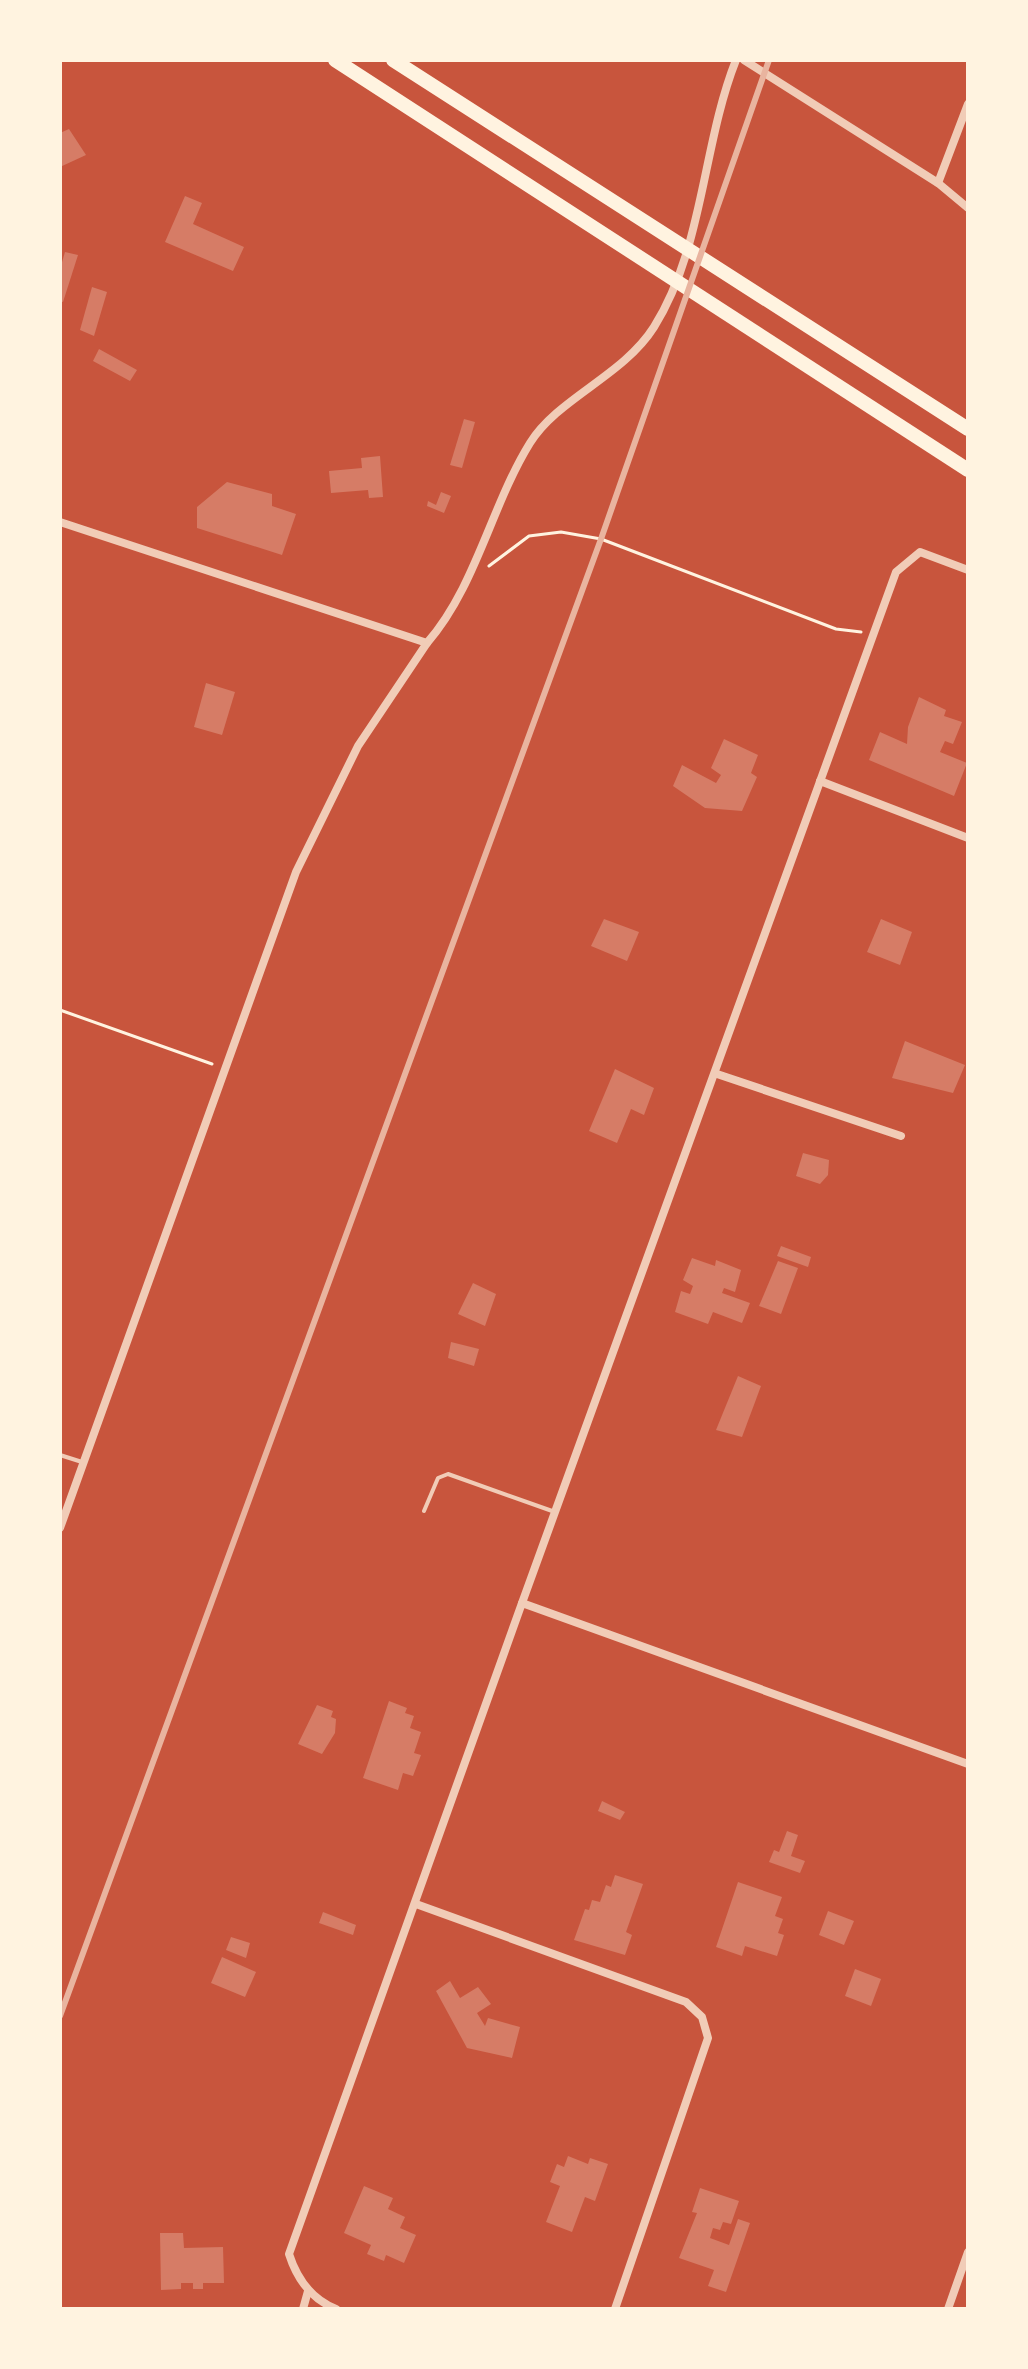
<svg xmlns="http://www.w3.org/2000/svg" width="1028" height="2369" font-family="'Roboto Condensed',sans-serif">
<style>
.building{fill:#d67c66}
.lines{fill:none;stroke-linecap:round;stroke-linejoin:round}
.path{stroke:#fff3e0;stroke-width:3}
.service{stroke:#f1ccb7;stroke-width:4}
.minor{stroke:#f1ccb7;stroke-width:8}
.trunk{stroke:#fff3e0;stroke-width:14}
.rail{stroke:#e9b49f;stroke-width:6}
</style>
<rect width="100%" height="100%" fill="#c8553d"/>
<!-- building -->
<g class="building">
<path d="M69,129L86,155L60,167V133Z"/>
<path d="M185,196L202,203L193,224L244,247L233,271L165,242Z"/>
<path d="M65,252L78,255L63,302L60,301V269Z"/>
<path d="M92,287L107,292L94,336L80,330Z"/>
<path d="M99,349L137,370L130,381L93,361Z"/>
<path d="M464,419L475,422L462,468L450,465Z"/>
<path d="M380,456L383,497L369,498L368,490L331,493L329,471L362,468L361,458Z"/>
<path d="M227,482L272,494V506L296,514L282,555L197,528V507Z"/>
<path d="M441,492L451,496L444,513L427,506L428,501L436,505Z"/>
<path d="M206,683L235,692L222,735L194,727Z"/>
<path d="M919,697L946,710L944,716L962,722L953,744L945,741L940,752L967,763L954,796L869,760L880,732L907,744L908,727Z"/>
<path d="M724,739L758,755L751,773L757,777L742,811L705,808L673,786L682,765L716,783L721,775L711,768Z"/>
<path d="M604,919L639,932L627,961L591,946Z"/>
<path d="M881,919L912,932L900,965L867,952Z"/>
<path d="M905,1041L965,1065L953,1093L892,1078Z"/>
<path d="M615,1069L654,1088L644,1115L631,1109L617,1143L589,1131Z"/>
<path d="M803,1153L829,1160L828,1175L820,1184L796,1176Z"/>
<path d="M781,1246L811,1257L808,1267L777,1256Z"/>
<path d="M692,1258L715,1266L716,1260L741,1270L735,1292L724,1288L722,1293L750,1303L742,1323L713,1312L708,1324L675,1312L681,1291L690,1294L693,1286L683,1280Z"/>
<path d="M778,1261L798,1268L781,1314L759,1306Z"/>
<path d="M473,1283L496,1294L485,1326L458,1314Z"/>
<path d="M451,1342L479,1349L474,1366L448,1358Z"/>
<path d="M738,1376L761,1386L742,1437L716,1430Z"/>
<path d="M389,1701L407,1708L405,1713L414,1716L410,1728L421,1732L414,1753L421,1755L413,1776L403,1773L398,1790L363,1778Z"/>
<path d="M317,1705L333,1711L331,1717L336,1719L335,1733L322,1754L298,1744Z"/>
<path d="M602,1801L625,1812L620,1820L598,1811Z"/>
<path d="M787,1831L798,1835L791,1856L805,1861L800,1873L769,1862L774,1850L779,1852Z"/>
<path d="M615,1875L643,1884L626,1932L632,1935L625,1955L574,1940L585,1909L589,1910L592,1900L600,1902L606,1885L611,1887Z"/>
<path d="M738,1882L782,1897L775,1916L783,1919L778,1933L784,1935L777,1956L745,1946L742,1956L716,1947Z"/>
<path d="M828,1911L854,1921L844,1945L819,1935Z"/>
<path d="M323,1912L356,1925L353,1935L319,1923Z"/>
<path d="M231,1937L250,1943L246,1958L226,1950Z"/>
<path d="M222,1957L256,1972L245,1997L211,1983Z"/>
<path d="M855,1969L881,1979L871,2006L845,1996Z"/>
<path d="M450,1981L460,1998L478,1987L491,2004L477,2013L485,2026L488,2018L520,2027L512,2058L467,2048L436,1991Z"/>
<path d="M568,2156L588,2164L590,2158L608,2164L595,2201L585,2197L572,2232L546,2222L560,2186L550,2182L557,2164L564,2167Z"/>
<path d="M364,2186L393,2198L388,2209L405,2217L400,2228L416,2235L404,2263L386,2255L384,2261L367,2254L371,2245L344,2233Z"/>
<path d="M700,2188L739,2201L731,2224L723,2222L720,2230L713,2228L710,2238L729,2245L738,2219L750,2223L726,2292L708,2286L714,2270L679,2258L697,2213L692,2212Z"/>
<path d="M160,2233H183L184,2248L223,2247L224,2283H203V2289H193V2283H181V2289L161,2290Z"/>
</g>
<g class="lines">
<!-- path -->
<g class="path">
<path d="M489,566L529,536L561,532L601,539L836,629L861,632"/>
<path d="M60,1010L212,1064"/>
</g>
<!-- service -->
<g class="service">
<path d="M60,1455L82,1462"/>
<path d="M424,1511L438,1478L448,1474L555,1512"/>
</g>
<!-- minor -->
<g class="minor">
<path d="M744,60L938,183L968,208"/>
<path d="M938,183L968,104"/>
<path d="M60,522L427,643L358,746L296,872L60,1528"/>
<path d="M427,643C476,587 491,506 530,443C558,398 623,376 654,327C704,247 702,146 736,60"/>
<path d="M820,781L968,838"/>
<path d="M717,1074L901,1136"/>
<path d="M522,1603L896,572L920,552L968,570"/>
<path d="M416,1904L686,2002L702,2017L708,2038L615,2309"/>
<path d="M303,2309L308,2291"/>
<path d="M336,2309C311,2299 297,2279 289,2254L522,1603L968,1764"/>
<path d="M948,2309L968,2252"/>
</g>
<!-- trunk -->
<g class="trunk">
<path d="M335,60L968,470"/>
<path d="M393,60L968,429"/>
</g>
<!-- rail -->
<path class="rail" d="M60,2016L601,539L769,60"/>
</g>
<!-- border -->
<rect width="1028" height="2369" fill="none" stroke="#fff3e0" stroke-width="124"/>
</svg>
